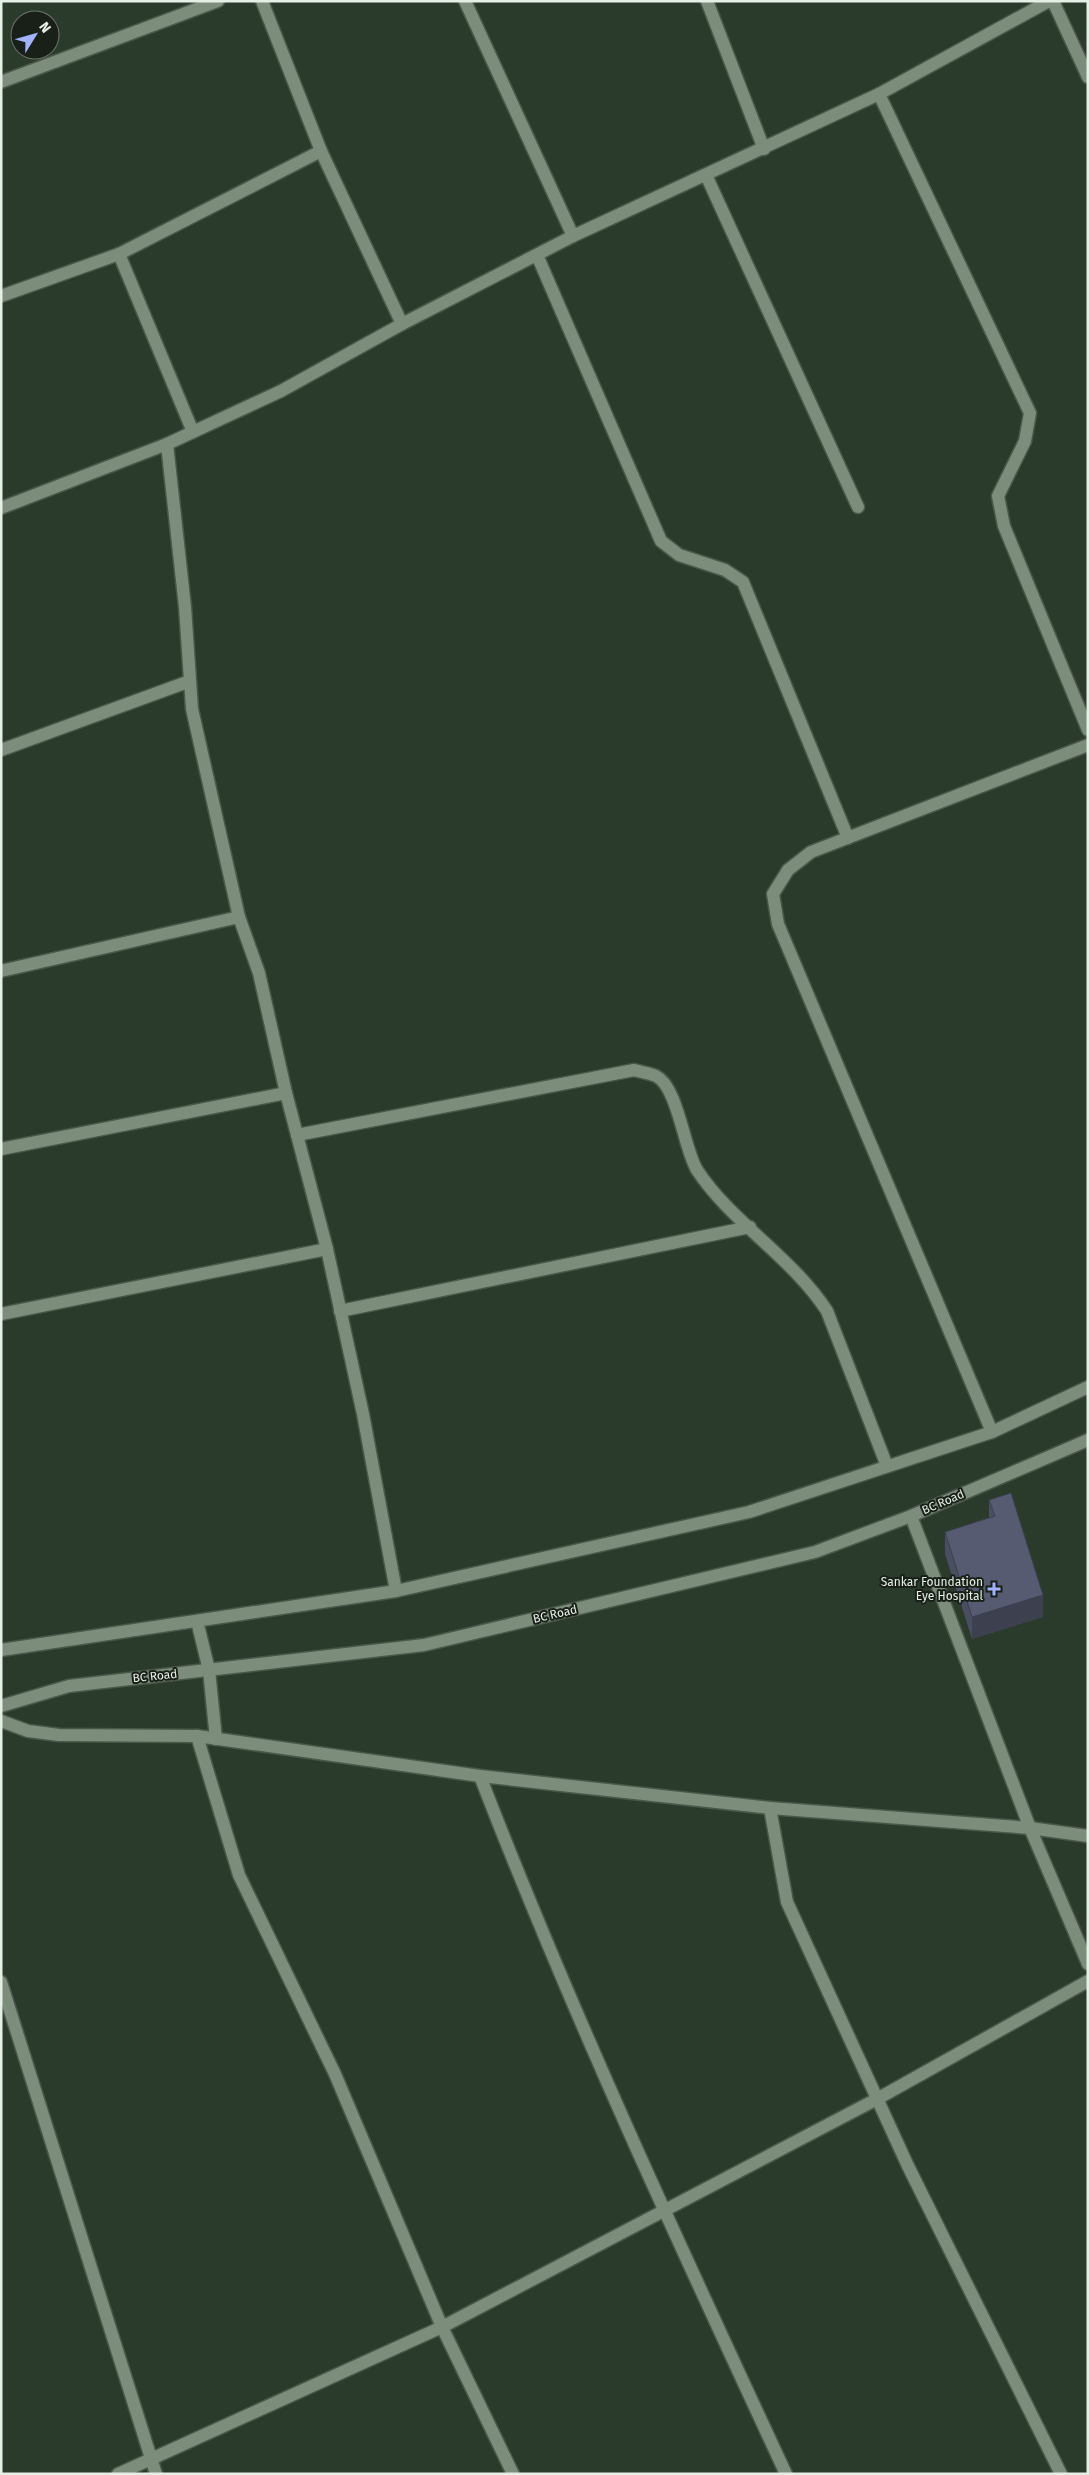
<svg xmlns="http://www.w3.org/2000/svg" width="1089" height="2475" font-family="'Fira Sans',sans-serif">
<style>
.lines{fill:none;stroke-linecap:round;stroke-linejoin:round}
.street-casing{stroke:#4a574a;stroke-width:15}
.secondary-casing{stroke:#4a574a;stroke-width:15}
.street{stroke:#7c8e7b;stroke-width:12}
.secondary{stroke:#7c8e7b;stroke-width:12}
.wall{fill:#4a4e61}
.shaded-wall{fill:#3c404f}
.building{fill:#565b71;stroke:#3c404f}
.poi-dot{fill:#a2b2fd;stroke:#192018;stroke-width:2}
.labels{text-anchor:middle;stroke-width:4;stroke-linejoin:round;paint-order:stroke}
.street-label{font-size:12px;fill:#e5efe5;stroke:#192018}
.poi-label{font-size:12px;fill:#e5efe5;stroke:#192018;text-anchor:end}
</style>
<rect width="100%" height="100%" fill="#2b3b2b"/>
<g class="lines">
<!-- street casing -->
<g class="street-casing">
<g id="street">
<path d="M262,1L321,151L402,324"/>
<path d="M465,1L573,236"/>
<path d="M707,1L764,149"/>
<path d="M1053,1L1088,77"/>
<path d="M1,82L218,1"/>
<path d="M879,94L1030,413L1025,441L998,496L1004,526L1088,730"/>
<path d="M706,175L858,507"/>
<path d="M119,254L193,432"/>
<path d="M537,255L661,541L679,555L725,570L743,582L848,838"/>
<path d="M1,296L119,254L321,151"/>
<path d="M167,444L185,607L192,709L239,917L259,973L286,1093L327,1249L363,1414L396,1591"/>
<path d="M1,508L167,444L281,391L402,324L573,236L879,94L1049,1"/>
<path d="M1,750L190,681"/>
<path d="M1,971L239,917"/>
<path d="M297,1135L634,1070C640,1072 650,1073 656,1076C678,1087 684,1149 697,1170C731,1222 792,1257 827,1311L887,1466"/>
<path d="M1,1149L286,1093"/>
<path d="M340,1311L750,1227"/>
<path d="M1,1314L327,1249"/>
<path d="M992,1432L778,924L773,894L788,870L811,852L1088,745"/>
<path d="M911,1516L1030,1828L1088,1964"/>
<path d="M197,1736L239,1875L335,2074L442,2327L513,2474"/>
<path d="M480,1776C572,2014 679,2244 786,2474"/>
<path d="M770,1808L787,1902L908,2166L1061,2474"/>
<path d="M1,1982L156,2474"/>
<path d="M118,2474L442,2327L877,2099L1088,1981"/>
</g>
</g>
<!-- secondary casing -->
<g class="secondary-casing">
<g id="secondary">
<path d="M197,1621L209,1670L216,1739"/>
<path d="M1,1650L396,1591L749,1512L992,1432L1088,1387"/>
<path d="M1,1706L69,1686L424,1645L815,1552L911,1516L1088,1440"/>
<path d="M1,1721L28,1731L59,1735L197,1736L480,1776L770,1808L1030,1828L1088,1836"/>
</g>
</g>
<!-- street -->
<use href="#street" class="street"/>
<!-- secondary -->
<use href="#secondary" class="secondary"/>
</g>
<!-- wall -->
<path class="wall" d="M989,1500L1043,1617L972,1639L945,1554V1532L989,1518Z"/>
<!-- shaded-wall -->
<path class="shaded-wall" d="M1043,1595V1617L972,1639V1617Z"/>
<!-- building -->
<path class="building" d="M1011,1493L1043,1595L972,1617L945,1532L995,1516L989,1500Z"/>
<!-- markers -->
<path class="poi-dot" d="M991.5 1581.5h5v5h5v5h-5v5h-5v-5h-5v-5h5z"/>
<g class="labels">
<!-- street labels -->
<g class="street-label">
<text transform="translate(943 1502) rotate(-23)" y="4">BC Road</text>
<text transform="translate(555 1614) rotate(-13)" y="4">BC Road</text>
<text transform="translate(155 1676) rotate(-6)" y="4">BC Road</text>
</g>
<!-- poi labels -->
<g class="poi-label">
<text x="983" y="1586">Sankar Foundation<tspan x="983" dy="14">Eye Hospital</tspan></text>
</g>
</g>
<!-- border -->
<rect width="1089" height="2475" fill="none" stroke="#e5efe5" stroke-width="5"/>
<!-- north arrow -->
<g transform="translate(35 35) rotate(53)"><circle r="24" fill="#192018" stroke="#6b736a"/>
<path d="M0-4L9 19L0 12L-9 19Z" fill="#a2b2fd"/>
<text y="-8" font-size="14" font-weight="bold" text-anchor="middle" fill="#e5efe5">N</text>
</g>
</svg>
